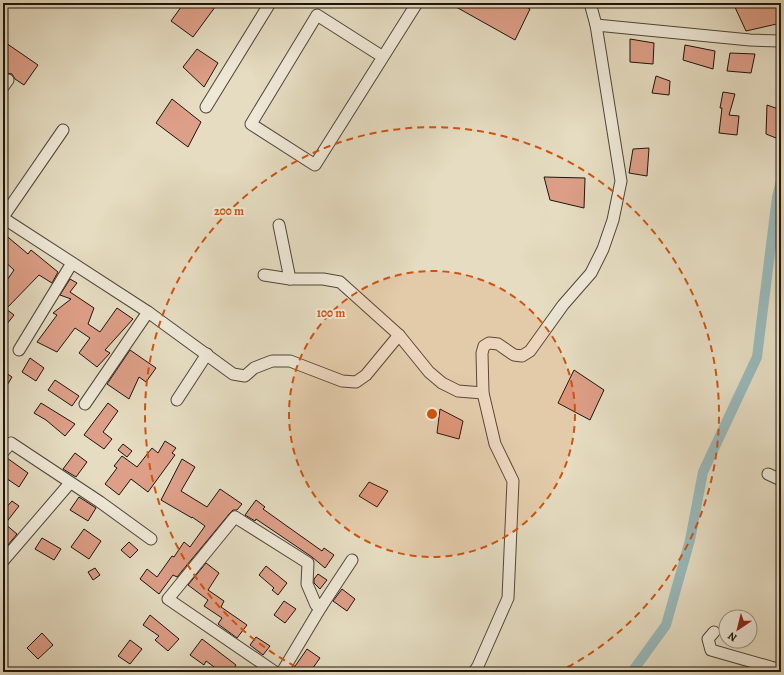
<svg xmlns="http://www.w3.org/2000/svg" width="784" height="675" font-family="Alegreya,serif">
<style>
.lines{fill:none;stroke-linecap:round;stroke-linejoin:round}
.canal{stroke:#98b9bb;stroke-width:10}
.building{fill:#dd9f87;stroke:#1d140d}
.minor-casing{stroke:#4f463a;stroke-width:13}
.minor{stroke:#eee8d7;stroke-width:11}
.ring{fill:none;stroke:#d4520c;stroke-width:2;stroke-dasharray:7 5}
.centre{fill:#d4520c;stroke:#eee8d7;stroke-width:2}
.ring-label{font-size:12px;text-anchor:middle;font-weight:bold;fill:#d4520c;stroke:#eee8d7;stroke-width:4;stroke-linejoin:round;paint-order:stroke}
</style>
<rect width="100%" height="100%" fill="#e5dcc1"/>
<filter id="stains"><feTurbulence type="fractalNoise" baseFrequency=".005" numOctaves="4"/><feColorMatrix values="0 0 0 0 .2 0 0 0 0 .09 0 0 0 0 .02 0 0 0 .5 -.17"/></filter>
<radialGradient id="worn" r=".72"><stop offset=".6" stop-color="#630" stop-opacity="0"/><stop offset="1" stop-color="#630" stop-opacity=".3"/></radialGradient>
<g class="lines">
<!-- canal -->
<path class="canal" d="M632,672L666,625L690,540L703,472L757,357L777,197L781,181"/>
</g>
<!-- building -->
<g class="building">
<path d="M184,3H218L193,37L171,21Z"/>
<path d="M449,3H520L530,9L515,40Z"/>
<path d="M733,3H781V23L746,31Z"/>
<path d="M630,39L654,43L653,64L630,62Z"/>
<path d="M3,41L38,65L24,85L15,79L12,74L6,73L3,71Z"/>
<path d="M685,45L715,51L713,69L683,60Z"/>
<path d="M197,49L218,63L204,87L183,67Z"/>
<path d="M730,53L755,54L751,73L727,71Z"/>
<path d="M656,76L670,81L669,95L652,93Z"/>
<path d="M723,92L735,94L729,115L739,116L737,135L719,133L722,108H720Z"/>
<path d="M172,99L201,122L188,147L156,123Z"/>
<path d="M767,105L781,110V140L766,134Z"/>
<path d="M649,148L647,176L629,173L633,149Z"/>
<path d="M544,177L585,178L584,208L550,200Z"/>
<path d="M3,233L28,254L31,250L58,272L52,283L39,275L6,309L14,315L3,329V286L14,270L3,260Z"/>
<path d="M70,279L77,283L70,292L94,308L88,324L100,332L117,308L133,319L105,350L110,353L97,367L79,353L90,338L75,328L57,352L37,342L57,315L53,313L71,299L60,295Z"/>
<path d="M130,350L156,368L146,382L139,377L129,399L107,384Z"/>
<path d="M30,358L44,368L36,381L22,372Z"/>
<path d="M574,370L604,390L590,420L558,403Z"/>
<path d="M3,371L12,377L3,392Z"/>
<path d="M55,380L79,396L72,406L48,390Z"/>
<path d="M41,403L75,424L65,436L46,420L34,413Z"/>
<path d="M108,403L118,411L103,432L112,439L104,449L84,435Z"/>
<path d="M440,409L463,421L459,439L437,433Z"/>
<path d="M165,441L176,448L172,453L175,455L148,492L131,479L119,495L105,484L117,468L114,466L122,456L137,467L152,448L158,453Z"/>
<path d="M123,444L132,451L127,457L118,450Z"/>
<path d="M75,453L87,462L76,477L63,469Z"/>
<path d="M7,458L28,473L19,487L3,476V463Z"/>
<path d="M182,459L195,467L181,491L207,507L220,489L242,504L237,510H233L230,513L177,577L173,575L159,594L140,579L147,569L157,577L172,556L174,557L184,542L190,547L205,526L192,517V518L161,500Z"/>
<path d="M369,482L388,491L377,507L359,496Z"/>
<path d="M79,497L96,508L88,521L70,510Z"/>
<path d="M256,500L265,507L263,509L284,524L322,551L324,548L334,555L325,568L312,557L256,519L255,521L245,515Z"/>
<path d="M12,501L19,506L5,524L17,534L8,545L3,541V511Z"/>
<path d="M84,529L101,541L89,559L71,547Z"/>
<path d="M42,538L61,549L54,560L35,549Z"/>
<path d="M129,542L138,550L130,558L121,550Z"/>
<path d="M206,563L219,573L208,590L224,601L221,607L247,625L237,638L218,624L222,618L204,606L208,600L188,585Z"/>
<path d="M266,566L287,583L278,595L272,590L274,588L259,575Z"/>
<path d="M95,568L100,575L93,580L88,572Z"/>
<path d="M318,574L327,580L320,589L314,583V579Z"/>
<path d="M342,589L355,599L347,611L333,601Z"/>
<path d="M284,601L296,609L285,623L274,615Z"/>
<path d="M150,615L179,639L168,651L155,640L159,636L143,625Z"/>
<path d="M42,633L53,645L38,659L27,648Z"/>
<path d="M256,637L270,646L263,655L250,645Z"/>
<path d="M202,639L236,665L231,672H221L206,661L204,665L190,655Z"/>
<path d="M130,640L142,649L130,664L118,656Z"/>
<path d="M307,649L320,658L310,672H291Z"/>
</g>
<g class="lines">
<!-- minor casing -->
<g class="minor-casing">
<g id="minor">
<path d="M596,25L750,40L781,41"/>
<path d="M383,57L317,15L251,124L315,165L417,3"/>
<path d="M3,87L8,80"/>
<path d="M206,107L270,3"/>
<path d="M3,217L63,130"/>
<path d="M3,218L148,312L233,374L245,376L254,368L272,361H290L342,381L356,382L366,375L399,335"/>
<path d="M279,225L290,279"/>
<path d="M264,275L290,279H323L340,282L399,335L429,372L442,383L458,391L483,393"/>
<path d="M19,350L72,263"/>
<path d="M177,400L207,354"/>
<path d="M85,404L148,312"/>
<path d="M3,452L11,443L100,502L151,539"/>
<path d="M768,474L781,480"/>
<path d="M3,561L70,483"/>
<path d="M714,632L708,639L711,650L781,670"/>
<path d="M275,672L168,599L235,517L308,563L307,584L316,605L321,607L352,560"/>
<path d="M282,672L321,607"/>
<path d="M474,672L478,666L508,598L513,481L495,444L483,393L482,353L484,346L489,343L498,344L514,355L522,356L530,351L563,305L591,273L603,249L613,220L621,181L596,25L590,3"/>
</g>
</g>
<!-- minor -->
<use href="#minor" class="minor"/>
</g>
<!-- distance rings -->
<circle cx="432" cy="414" r="143" fill="#d4520c" fill-opacity=".12"/>
<g class="ring">
<circle cx="432" cy="414" r="143"/>
<path d="M306 672A287 287 0 1 1 558 672"/>
</g>
<circle cx="432" cy="414" r="6" class="centre"/>
<g class="ring-label">
<text x="229" y="215">200 m</text>
<text x="331" y="317">100 m</text>
</g>
<!-- margin -->
<rect width="784" height="675" fill="none" stroke="#e5dcc1" stroke-width="16"/>
<rect x="4" y="4" width="776" height="667" fill="none" stroke="#1d140d" stroke-width="2"/>
<rect x="8" y="8" width="768" height="659" fill="none" stroke="#1d140d"/>
<!-- north arrow -->
<g transform="translate(738 629) rotate(215)"><circle r="19" fill="#eee8d7" stroke="#9a9386"/>
<path d="M0-3L7 15L0 10L-7 15Z" fill="#8f2418"/>
<text y="-6" font-size="11" font-weight="bold" text-anchor="middle" fill="#1d140d">N</text>
</g>
<rect width="100%" height="100%" filter="url(#stains)"/>
<rect width="100%" height="100%" fill="url(#worn)"/>
</svg>
